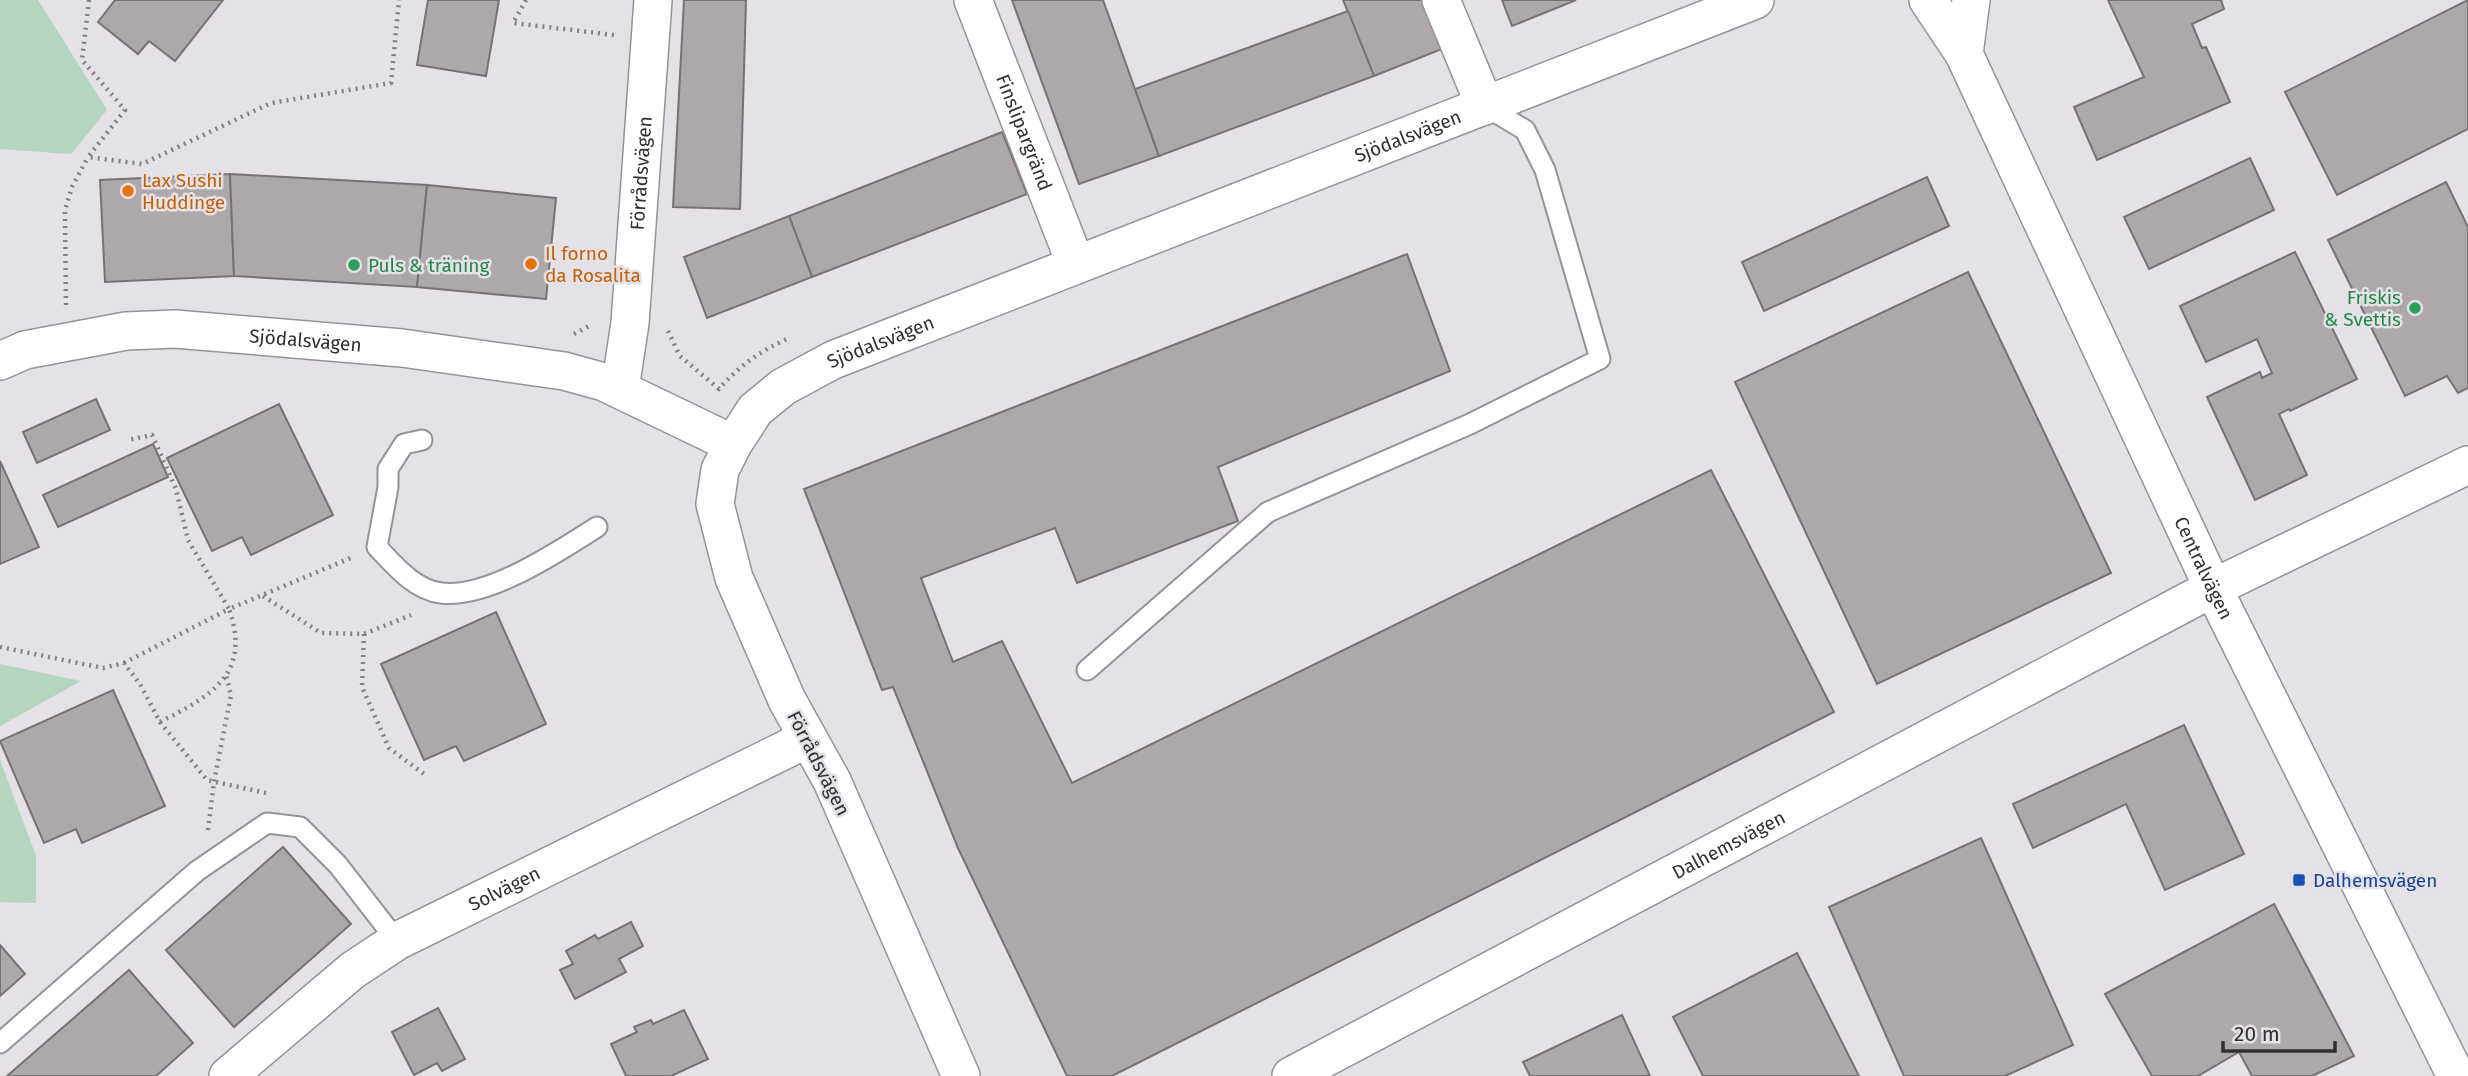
<svg xmlns="http://www.w3.org/2000/svg" width="2468" height="1076" font-family="'Fira Sans',sans-serif">
<style>
.green{fill:#b4d5bf}
.building{fill:#afa8aa;stroke:#797274;stroke-width:2}
.lines{fill:none;stroke-linecap:round;stroke-linejoin:round}
.service-casing{stroke:#969398;stroke-width:23}
.minor-casing{stroke:#969398;stroke-width:40}
.path{stroke:#828084;stroke-width:4.5;stroke-dasharray:2 5;stroke-linecap:butt}
.service{stroke:#fff;stroke-width:19}
.minor{stroke:#fff;stroke-width:37}
.food-dot{fill:#e8710a;stroke:#e4e1e7;stroke-width:2.5}
.leisure-dot{fill:#2e9e5b;stroke:#e4e1e7;stroke-width:2.5}
.transit-dot{fill:#1a4fb4;stroke:#e4e1e7;stroke-width:2.5}
.labels{text-anchor:middle;stroke-width:5;stroke-linejoin:round;paint-order:stroke}
.street-label{font-size:19px;fill:#302f31;stroke:#e4e1e7}
.food-label{font-size:19px;fill:#c56008;stroke:#e4e1e7;text-anchor:start}
.leisure-label{font-size:19px;fill:#27864d;stroke:#e4e1e7;text-anchor:start}
.transit-label{font-size:19px;fill:#164399;stroke:#e4e1e7;text-anchor:start}
</style>
<rect width="100%" height="100%" fill="#e4e1e7"/>
<!-- green -->
<g class="green">
<path d="M0,0H38L107,110L71,154L0,149Z"/>
<path d="M0,664L81,681L0,726Z"/>
<path d="M0,760L36,856V903L0,902Z"/>
</g>
<!-- building -->
<g class="building">
<path d="M115,0H223L175,61L149,41L138,54L98,22Z"/>
<path d="M428,0H499L486,76L417,65Z"/>
<path d="M684,0H746L740,209L673,207Z"/>
<path d="M1012,0H1103L1159,156L1079,184Z"/>
<path d="M1343,0H1428L1447,47L1374,76Z"/>
<path d="M1502,0H1576L1512,26Z"/>
<path d="M2108,0H2221L2224,9L2192,24L2202,48L2206,47L2230,102L2097,160L2074,107L2144,77Z"/>
<path d="M2468,0V129L2337,195L2285,92Z"/>
<path d="M1348,11L1374,76L1159,156L1135,89Z"/>
<path d="M1002,132L1027,194L812,277L789,216Z"/>
<path d="M2250,158L2274,210L2149,269L2124,217Z"/>
<path d="M230,174L234,276L105,282L100,180Z"/>
<path d="M230,174L427,185L417,287L234,276Z"/>
<path d="M1927,177L1949,226L1764,311L1742,262Z"/>
<path d="M2446,182L2468,227V388L2458,393L2447,376L2405,396L2328,240Z"/>
<path d="M427,185L556,198L546,299L417,287Z"/>
<path d="M789,216L812,277L707,318L684,257Z"/>
<path d="M2295,252L2357,379L2290,411L2289,409L2279,414L2307,475L2255,500L2207,397L2260,372L2262,378L2272,373L2257,339L2206,362L2180,306Z"/>
<path d="M1407,254L1450,371L1218,467L1238,521L1077,583L1055,528L921,578L953,662L1002,641L1072,783L1711,470L1834,712L1112,1076H1067L958,848L893,687L882,690L804,489Z"/>
<path d="M1968,272L2111,573L1877,684L1735,382Z"/>
<path d="M96,399L110,430L37,463L23,432Z"/>
<path d="M279,404L333,515L251,555L242,537L212,551L167,458Z"/>
<path d="M153,444L168,477L58,527L43,495Z"/>
<path d="M0,461L39,547L0,564Z"/>
<path d="M496,612L546,724L464,761L456,746L424,760L381,664Z"/>
<path d="M113,690L165,806L82,843L76,829L44,843L0,741Z"/>
<path d="M2184,725L2244,854L2165,890L2126,804L2033,848L2013,804Z"/>
<path d="M1981,838L2073,1045L2005,1076H1904L1829,907Z"/>
<path d="M283,847L351,924L234,1027L166,950Z"/>
<path d="M2274,904L2354,1056L2312,1076H2252L2239,1052L2198,1076H2152L2105,994Z"/>
<path d="M631,922L643,946L619,959L626,972L575,999L560,970L573,964L566,951L595,935L598,939Z"/>
<path d="M0,945L25,974L0,996Z"/>
<path d="M1797,953L1859,1076H1703L1673,1017Z"/>
<path d="M129,970L193,1043L156,1076H7Z"/>
<path d="M438,1008L465,1059L442,1071L437,1063L414,1075L392,1032Z"/>
<path d="M684,1010L708,1059L671,1076H626L611,1044L637,1032L634,1027L651,1020L653,1024Z"/>
<path d="M1622,1015L1650,1076H1530L1523,1062Z"/>
</g>
<g class="lines">
<!-- service casing -->
<g class="service-casing">
<g id="service">
<path d="M422,440L404,444L388,469V487L377,547C395,566 415,590 441,593C488,599 559,551 597,527"/>
<path d="M1087,670L1268,512L1470,424L1600,359L1545,170L1525,130L1485,106"/>
<path d="M0,1043L197,871L267,823L300,827L338,865L397,941"/>
</g>
</g>
<!-- minor casing -->
<g class="minor-casing">
<g id="minor">
<path id="s1" d="M973,0L1076,265"/>
<path d="M1441,0L1485,106"/>
<path id="s2" d="M1928,0L1964,54L2213,588L2456,1076"/>
<path d="M1964,54L1971,0"/>
<path id="s3" d="M0,361L25,350L126,331L175,329L402,348L564,371L604,382L733,444"/>
<path id="s4" d="M620,389L630,323L653,0"/>
<path id="s5" d="M228,1076L353,970L397,941L807,739"/>
<path id="s6" d="M961,1076L832,781L787,700L734,578L715,504L720,470L733,444L755,410L783,387L833,360L1755,0"/>
<path id="s7" d="M1291,1076L2213,588L2468,465"/>
</g>
</g>
<!-- path -->
<g class="path">
<path d="M89,0L82,60L125,110L88,157L142,164L271,103L391,83L399,0"/>
<path d="M526,0L513,23L614,35"/>
<path d="M66,305L65,210L72,187L88,157"/>
<path d="M668,331L680,356L719,389C739,366 760,351 789,338"/>
<path d="M574,334L591,325"/>
<path d="M263,596L321,633L364,634L411,615"/>
<path d="M364,634L362,687L389,748L424,774"/>
<path d="M0,647L103,668L124,663L140,684L160,722C211,696 252,674 229,609L353,557"/>
<path d="M124,663L229,609L188,540L176,489L152,435L128,440"/>
<path d="M160,722L207,780L266,793"/>
<path d="M208,830L214,782L231,695L226,675"/>
</g>
<!-- service -->
<use href="#service" class="service"/>
<!-- minor -->
<use href="#minor" class="minor"/>
</g>
<!-- markers -->
<g class="food-dot">
<circle cx="128" cy="191" r="7"/>
<circle cx="531" cy="264" r="7"/>
</g>
<g class="leisure-dot">
<circle cx="354" cy="265" r="7"/>
<circle cx="2415" cy="308" r="7"/>
</g>
<rect class="transit-dot" x="2292" y="873" width="14" height="14" rx="3.5"/>
<g class="labels">
<!-- street labels -->
<g class="street-label">
<text dy="7" stroke="none"><textPath href="#s1" startOffset="142">Finslipargränd</textPath></text>
<text dy="7" stroke="none"><textPath href="#s6" startOffset="1438">Sjödalsvägen</textPath></text>
<text dy="7" stroke="none"><textPath href="#s4" startOffset="217">Förrådsvägen</textPath></text>
<text dy="7" stroke="none"><textPath href="#s3" startOffset="310">Sjödalsvägen</textPath></text>
<text dy="7" stroke="none"><textPath href="#s6" startOffset="872">Sjödalsvägen</textPath></text>
<text dy="7" stroke="none"><textPath href="#s2" startOffset="632">Centralvägen</textPath></text>
<text transform="translate(819 763) rotate(63)" y="7">Förrådsvägen</text>
<text dy="7" stroke="none"><textPath href="#s7" startOffset="495">Dalhemsvägen</textPath></text>
<text dy="7" stroke="none"><textPath href="#s5" startOffset="336">Solvägen</textPath></text>
</g>
<!-- food labels -->
<g class="food-label">
<text x="142" y="187">Lax Sushi<tspan x="142" dy="22">Huddinge</tspan></text>
<text x="545" y="260">Il forno<tspan x="545" dy="22">da Rosalita</tspan></text>
</g>
<!-- leisure labels -->
<g class="leisure-label">
<text x="368" y="272">Puls &amp; träning</text>
<text x="2401" y="304" text-anchor="end">Friskis<tspan x="2401" dy="22">&amp; Svettis</tspan></text>
</g>
<!-- transit labels -->
<g class="transit-label">
<text x="2313" y="887">Dalhemsvägen</text>
</g>
</g>
<!-- scale -->
<path d="M2223 1041v10h112v-10" fill="none" stroke="#302f31" stroke-width="3.5"/>
<text x="2234" y="1041" font-size="21" fill="#302f31" stroke="#e4e1e7" stroke-width="5" paint-order="stroke">20 m</text>
</svg>
